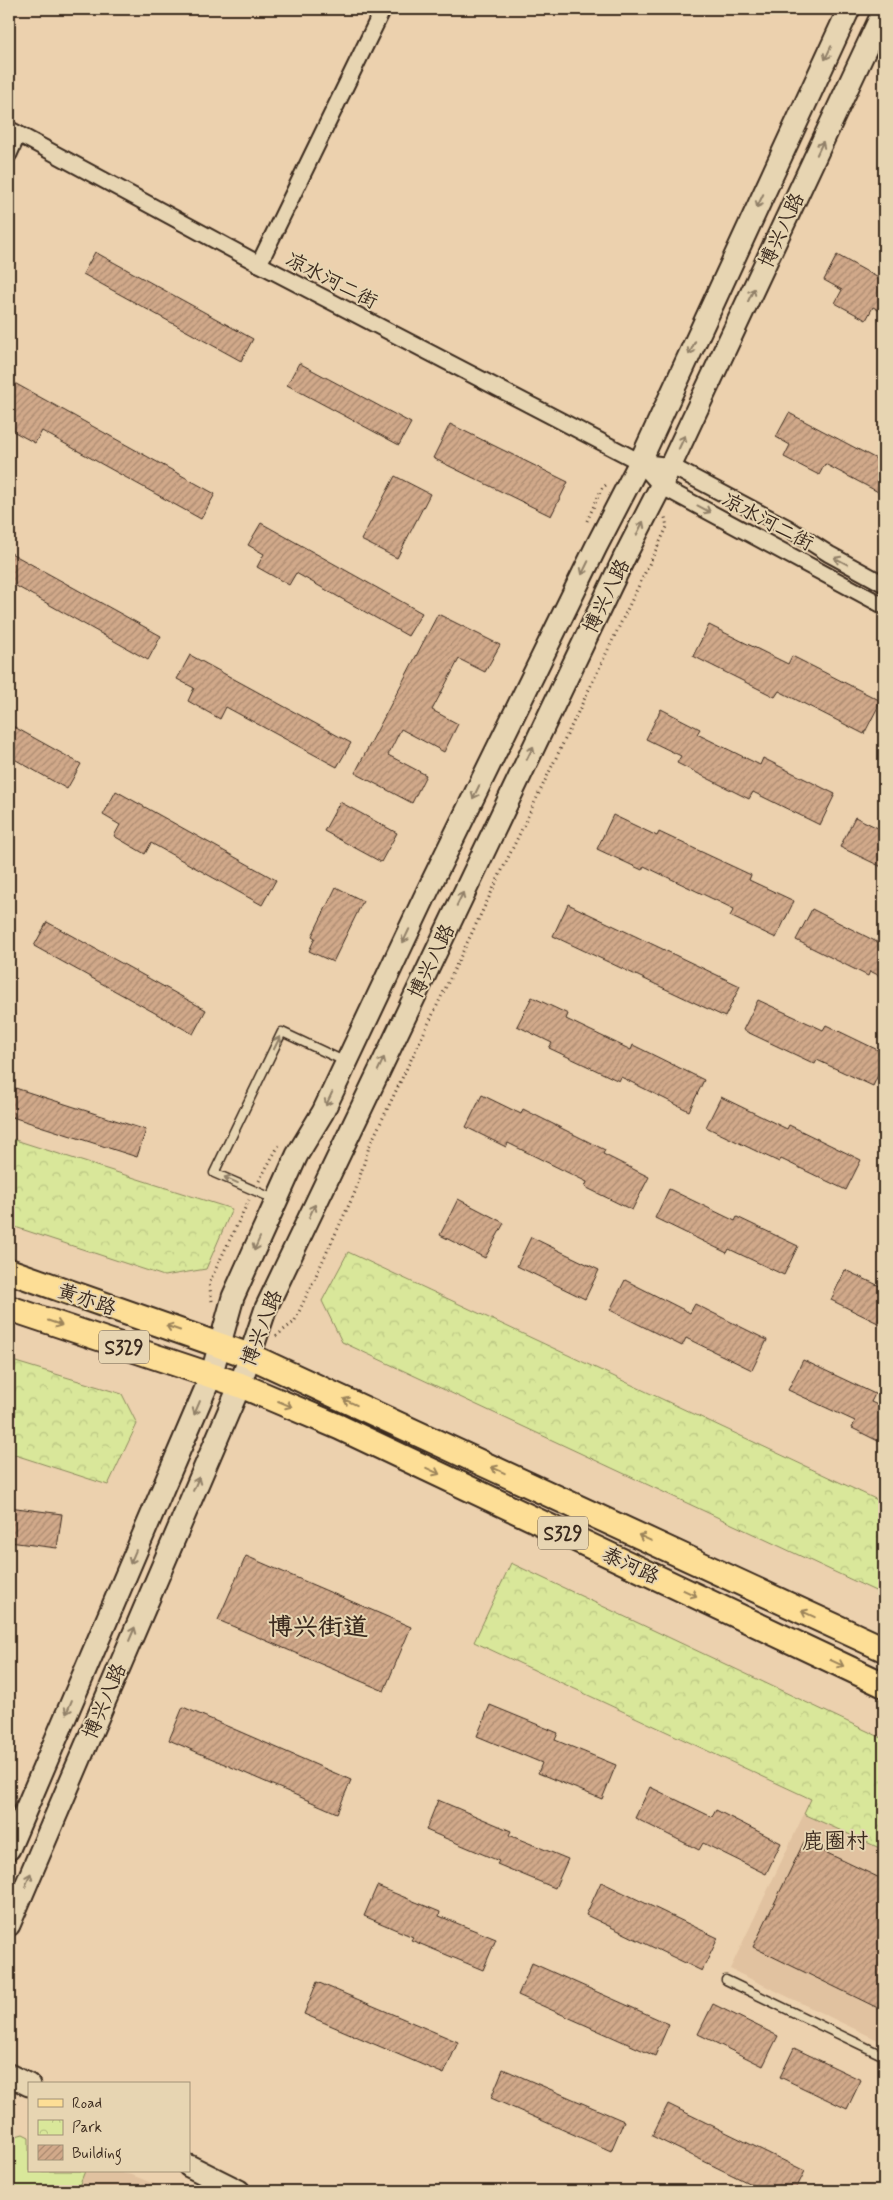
<svg xmlns="http://www.w3.org/2000/svg" width="893" height="2200" font-family="Mynerve,'LXGW WenKai TC',sans-serif">
<style>
.built{fill:#e1c2a0}
.park{fill:url(#park-crowns);stroke:#8a885c}
.garden{fill:#d9e79a;stroke:#8a885c}
.building{fill:url(#building-hatch);stroke:#3b2a1e}
.lines{fill:none;stroke-linecap:round;stroke-linejoin:round}
.lane-casing{stroke:#3b2a1e;stroke-width:11}
.street-casing{stroke:#3b2a1e;stroke-width:19}
.secondary-casing{stroke:#3b2a1e;stroke-width:25}
.primary-casing{stroke:#3b2a1e;stroke-width:28}
.path{stroke:#3b2a1e;stroke-width:3;stroke-dasharray:1 4;stroke-linecap:butt}
.lane{stroke:#e7d5b2;stroke-width:8}
.street{stroke:#e7d5b2;stroke-width:15}
.secondary{stroke:#e7d5b2;stroke-width:21}
.primary{stroke:#fdde96;stroke-width:24}
.oneway{stroke:#918068}
.oneway2{stroke:#9c845a}
.labels{text-anchor:middle;stroke-width:4;stroke-linejoin:round;paint-order:stroke}
.shield{fill:#e7d5b2;stroke:#6f5d4a;stroke-width:1}
.shield-label{font-size:19px;font-weight:bold;fill:#3b2a1e}
.street-label{font-size:20px;fill:#3b2a1e;stroke:#e7d5b2}
.quarter-label{font-size:22px;fill:#3b2a1e;stroke:#e7d5b2}
.district-label{font-size:25px;font-weight:bold;fill:#3b2a1e;stroke:#e7d5b2}
</style>
<defs>
<pattern id="park-crowns" width="20" height="18" patternUnits="userSpaceOnUse" patternTransform="scale(1.25)"><rect width="20" height="18" fill="#d9e79a"/><path d="M2 6a3 3 0 1 1 6 0M12 15a3 3 0 1 1 6 0" fill="none" stroke="#bbc684"/></pattern>
<pattern id="building-hatch" width="6" height="6" patternUnits="userSpaceOnUse" patternTransform="scale(1.25)"><rect width="6" height="6" fill="#d1a98a"/><path d="M-1 1l2-2M0 6l6-6M5 7l2-2" fill="none" stroke="#ab8a70"/></pattern>
</defs>
<rect width="100%" height="100%" fill="#ecd1ae"/>
<filter id="ink" filterUnits="userSpaceOnUse"><feTurbulence type="fractalNoise" baseFrequency=".02" numOctaves="2"/><feDisplacementMap in="SourceGraphic" scale="10" xChannelSelector="R" yChannelSelector="G"/><feConvolveMatrix kernelMatrix="1 2 1 2 8 2 1 2 1" color-interpolation-filters="sRGB"/></filter>
<g filter="url(#ink)">
<!-- built -->
<g class="built">
<path d="M804,1814L884,1850V2043L730,1969Z"/>
<path d="M23,2134L29,2137V2171H111L132,2175L171,2191H9V2138Z"/>
</g>
<!-- park -->
<g class="park">
<path d="M9,1138L232,1209L206,1269L164,1276L9,1225Z"/>
<path d="M348,1252L884,1503V1595L342,1342L322,1301Z"/>
<path d="M9,1360L122,1394L137,1424L108,1485L9,1453Z"/>
<path d="M511,1563L884,1739V1850L804,1814L811,1799L474,1642Z"/>
</g>
<!-- garden -->
<path class="garden" d="M23,2134L29,2137V2171H85L77,2191H9V2138Z"/>
<!-- building -->
<g class="building">
<path d="M95,252L253,339L241,361L83,274Z"/>
<path d="M837,255L884,281V313L873,307L866,320L835,303L842,290L824,280Z"/>
<path d="M299,363L411,423L399,445L287,385Z"/>
<path d="M9,380L215,494L201,519L42,431L35,443L9,429Z"/>
<path d="M789,413L884,463V495L825,464L819,475L784,457L790,445L776,437Z"/>
<path d="M450,424L568,482L551,516L433,458Z"/>
<path d="M395,476L430,494L397,558L361,540Z"/>
<path d="M261,523L422,613L408,636L296,573L289,585L257,567L264,554L248,545Z"/>
<path d="M9,552L161,636L148,660L9,582Z"/>
<path d="M438,614L500,645L485,672L459,659L432,710L458,724L444,752L401,729L388,755L426,775L412,803L355,773Z"/>
<path d="M709,625L788,664L792,656L881,701L864,734L779,691L775,697L693,656Z"/>
<path d="M190,655L351,743L337,767L226,707L220,719L188,701L194,688L177,679Z"/>
<path d="M661,709L700,729L697,734L760,765L763,758L835,794L820,825L753,792L749,799L677,763L681,756L646,739Z"/>
<path d="M9,724L81,764L67,789L9,756Z"/>
<path d="M116,791L276,880L262,905L151,843L145,854L114,836L120,825L103,815Z"/>
<path d="M340,802L397,833L381,862L324,831Z"/>
<path d="M613,815L657,836L659,832L751,875L749,880L794,901L776,938L730,916L734,909L644,866L642,870L597,849Z"/>
<path d="M855,817L884,831V868L840,847Z"/>
<path d="M336,887L363,901L333,962L309,951L315,938L312,936Z"/>
<path d="M568,904L740,986L725,1017L553,936Z"/>
<path d="M812,909L877,942L879,938L884,940V978L870,971L868,976L796,940Z"/>
<path d="M47,922L206,1010L193,1034L34,946Z"/>
<path d="M532,997L568,1014L566,1019L631,1050L633,1045L704,1080L689,1111L621,1077L619,1081L549,1048L552,1043L517,1026Z"/>
<path d="M758,1000L823,1030L826,1025L884,1053V1062L873,1086L817,1060L815,1064L743,1030Z"/>
<path d="M9,1086L146,1130L137,1157L9,1116Z"/>
<path d="M482,1095L521,1114L523,1109L605,1150L603,1154L649,1177L632,1210L585,1187L587,1182L508,1143L506,1147L466,1127Z"/>
<path d="M721,1097L787,1129L789,1125L861,1160L846,1190L781,1159L779,1162L706,1127Z"/>
<path d="M669,1189L735,1221L737,1217L798,1246L784,1275L729,1249L727,1253L655,1218Z"/>
<path d="M458,1199L504,1223L485,1258L440,1235Z"/>
<path d="M531,1237L599,1270L585,1299L517,1266Z"/>
<path d="M845,1270L884,1288V1326L831,1300Z"/>
<path d="M625,1280L690,1313L695,1304L767,1340L752,1370L686,1338L682,1346L610,1310Z"/>
<path d="M803,1360L875,1394L871,1402L884,1408V1444L852,1428L855,1421L788,1390Z"/>
<path d="M9,1507L62,1514L57,1548L9,1542Z"/>
<path d="M246,1556L411,1627L384,1691L218,1620Z"/>
<path d="M490,1705L558,1733L555,1740L616,1765L602,1799L538,1773L542,1763L477,1736Z"/>
<path d="M183,1707L351,1780L337,1813L169,1740Z"/>
<path d="M650,1787L712,1817L716,1810L781,1843L766,1874L703,1843L699,1850L635,1818Z"/>
<path d="M438,1800L511,1831L509,1835L568,1859L555,1888L497,1864L499,1861L426,1830Z"/>
<path d="M804,1842L884,1880V2011L753,1947Z"/>
<path d="M601,1882L718,1938L702,1971L586,1915Z"/>
<path d="M377,1886L440,1912L439,1916L496,1939L483,1970L411,1940L413,1937L364,1916Z"/>
<path d="M532,1963L669,2024L655,2056L518,1995Z"/>
<path d="M317,1982L458,2042L444,2074L304,2014Z"/>
<path d="M713,2004L778,2036L763,2066L698,2034Z"/>
<path d="M794,2048L861,2080L847,2109L780,2077Z"/>
<path d="M503,2069L624,2121L611,2151L491,2098Z"/>
<path d="M668,2104L805,2171L795,2191H765L652,2136Z"/>
</g>
<g class="lines">
<!-- lane casing -->
<g class="lane-casing">
<g id="lane">
<path d="M274,1199L214,1173L282,1032L344,1061"/>
<path d="M726,1980L884,2056"/>
</g>
</g>
<!-- street casing -->
<g class="street-casing">
<g id="street">
<path d="M9,129L259,264L640,462L661,486L884,606"/>
<path d="M9,154L18,134"/>
<path d="M259,264L383,9"/>
<path d="M640,462L671,466L788,528L829,554L884,584"/>
</g>
</g>
<!-- secondary casing -->
<g class="secondary-casing">
<g id="secondary">
<path d="M9,1849L211,1376L233,1297L297,1155L323,1112L427,892L596,547L640,462L849,9"/>
<path d="M9,1925L240,1385L266,1308L625,556L661,486L884,10"/>
<path d="M9,2075L29,2085"/>
<path d="M189,2166L239,2191"/>
</g>
</g>
<!-- primary casing -->
<g class="primary-casing">
<g id="primary">
<path d="M9,1271L250,1356L884,1649"/>
<path d="M9,1308L240,1385L339,1427L884,1685"/>
</g>
</g>
<!-- path -->
<g class="path">
<path d="M587,521L602,488L606,485"/>
<path d="M259,1181L279,1145"/>
<path d="M212,1301L209,1283L249,1200"/>
<path d="M276,1336L294,1322L296,1318L355,1192L369,1147L667,527L665,517"/>
</g>
<!-- lane -->
<use href="#lane" class="lane"/>
<!-- street -->
<use href="#street" class="street"/>
<!-- secondary -->
<use href="#secondary" class="secondary"/>
<!-- primary -->
<use href="#primary" class="primary"/>
</g>
<!-- one-way arrows -->
<defs><path id="oneway-shaft" d="M-6 0H5M1.5-3L5.5 0L1.5 3" fill="none" stroke-width="1.6" stroke-linecap="round" stroke-linejoin="round" transform="scale(1.25)"/></defs>
<g class="oneway">
<use href="#oneway-shaft" transform="translate(828 53) rotate(115)"/>
<use href="#oneway-shaft" transform="translate(820 148) rotate(-65)"/>
<use href="#oneway-shaft" transform="translate(760 201) rotate(115)"/>
<use href="#oneway-shaft" transform="translate(751 295) rotate(-65)"/>
<use href="#oneway-shaft" transform="translate(692 348) rotate(115)"/>
<use href="#oneway-shaft" transform="translate(682 442) rotate(-65)"/>
<use href="#oneway-shaft" transform="translate(704 509) rotate(28)"/>
<use href="#oneway-shaft" transform="translate(640 528) rotate(-63)"/>
<use href="#oneway-shaft" transform="translate(841 561) rotate(-152)"/>
<use href="#oneway-shaft" transform="translate(585 568) rotate(116)"/>
<use href="#oneway-shaft" transform="translate(530 753) rotate(-64)"/>
<use href="#oneway-shaft" transform="translate(476 792) rotate(116)"/>
<use href="#oneway-shaft" transform="translate(460 899) rotate(-64)"/>
<use href="#oneway-shaft" transform="translate(406 936) rotate(115)"/>
<use href="#oneway-shaft" transform="translate(277 1043) rotate(-64)"/>
<use href="#oneway-shaft" transform="translate(381 1064) rotate(-65)"/>
<use href="#oneway-shaft" transform="translate(329 1099) rotate(115)"/>
<use href="#oneway-shaft" transform="translate(231 1180) rotate(-156)"/>
<use href="#oneway-shaft" transform="translate(312 1211) rotate(-65)"/>
<use href="#oneway-shaft" transform="translate(257 1244) rotate(114)"/>
<use href="#oneway-shaft" transform="translate(197 1408) rotate(113)"/>
<use href="#oneway-shaft" transform="translate(196 1484) rotate(-67)"/>
<use href="#oneway-shaft" transform="translate(133 1557) rotate(113)"/>
<use href="#oneway-shaft" transform="translate(132 1634) rotate(-67)"/>
<use href="#oneway-shaft" transform="translate(69 1707) rotate(113)"/>
<use href="#oneway-shaft" transform="translate(28 1880) rotate(-67)"/>
</g>
<g class="oneway2">
<use href="#oneway-shaft" transform="translate(55 1323) rotate(19)"/>
<use href="#oneway-shaft" transform="translate(173 1328) rotate(-161)"/>
<use href="#oneway-shaft" transform="translate(350 1402) rotate(-155)"/>
<use href="#oneway-shaft" transform="translate(285 1404) rotate(23)"/>
<use href="#oneway-shaft" transform="translate(498 1470) rotate(-155)"/>
<use href="#oneway-shaft" transform="translate(433 1471) rotate(25)"/>
<use href="#oneway-shaft" transform="translate(645 1538) rotate(-155)"/>
<use href="#oneway-shaft" transform="translate(690 1593) rotate(25)"/>
<use href="#oneway-shaft" transform="translate(808 1614) rotate(-155)"/>
<use href="#oneway-shaft" transform="translate(837 1663) rotate(25)"/>
</g>
</g>
<g class="labels">
<!-- shield labels -->
<g class="shield">
<rect x="99" y="1330.5" width="50" height="33" rx="4"/>
<rect x="538" y="1516.5" width="50" height="33" rx="4"/>
</g>
<g class="shield-label">
<text x="124" y="1354">S329</text>
<text x="563" y="1540">S329</text>
</g>
<!-- street labels -->
<g class="street-label">
<text transform="translate(781 230) rotate(-65)" y="7">博兴八路</text>
<text transform="translate(332 280) rotate(27)" y="7">凉水河二街</text>
<text transform="translate(768 521) rotate(28)" y="7">凉水河二街</text>
<text transform="translate(606 596) rotate(-64)" y="7">博兴八路</text>
<text transform="translate(431 961) rotate(-64)" y="7">博兴八路</text>
<text transform="translate(87 1299) rotate(19)" y="7">黄亦路</text>
<text transform="translate(261 1328) rotate(-69)" y="7">博兴八路</text>
<text transform="translate(631 1565) rotate(25)" y="7">泰河路</text>
<text transform="translate(104 1701) rotate(-67)" y="7">博兴八路</text>
</g>
<!-- quarter labels -->
<g class="quarter-label">
<text x="835" y="1848">鹿圈村</text>
</g>
<!-- district labels -->
<g class="district-label">
<text x="318" y="1635">博兴街道</text>
</g>
</g>
<!-- margin -->
<rect width="893" height="2200" fill="none" stroke="#e7d5b2" stroke-width="30"/>
<rect x="15" y="15" width="863" height="2170" fill="none" stroke="#3b2a1e" stroke-width="2" filter="url(#ink)"/>
<!-- legend -->
<rect x="28" y="2082" width="162" height="90" fill="#e7d5b2" stroke="#a29177"/>
<rect x="38" y="2099" width="25" height="8" fill="#fdde96" stroke="#a29177"/>
<text x="72" y="2108" font-size="15" fill="#3b2a1e">Road</text>
<rect x="38" y="2120" width="25" height="15" fill="url(#park-crowns)" stroke="#a29177"/>
<text x="72" y="2132" font-size="15" fill="#3b2a1e">Park</text>
<rect x="38" y="2145" width="25" height="15" fill="url(#building-hatch)" stroke="#a29177"/>
<text x="72" y="2158" font-size="15" fill="#3b2a1e">Building</text>
</svg>
